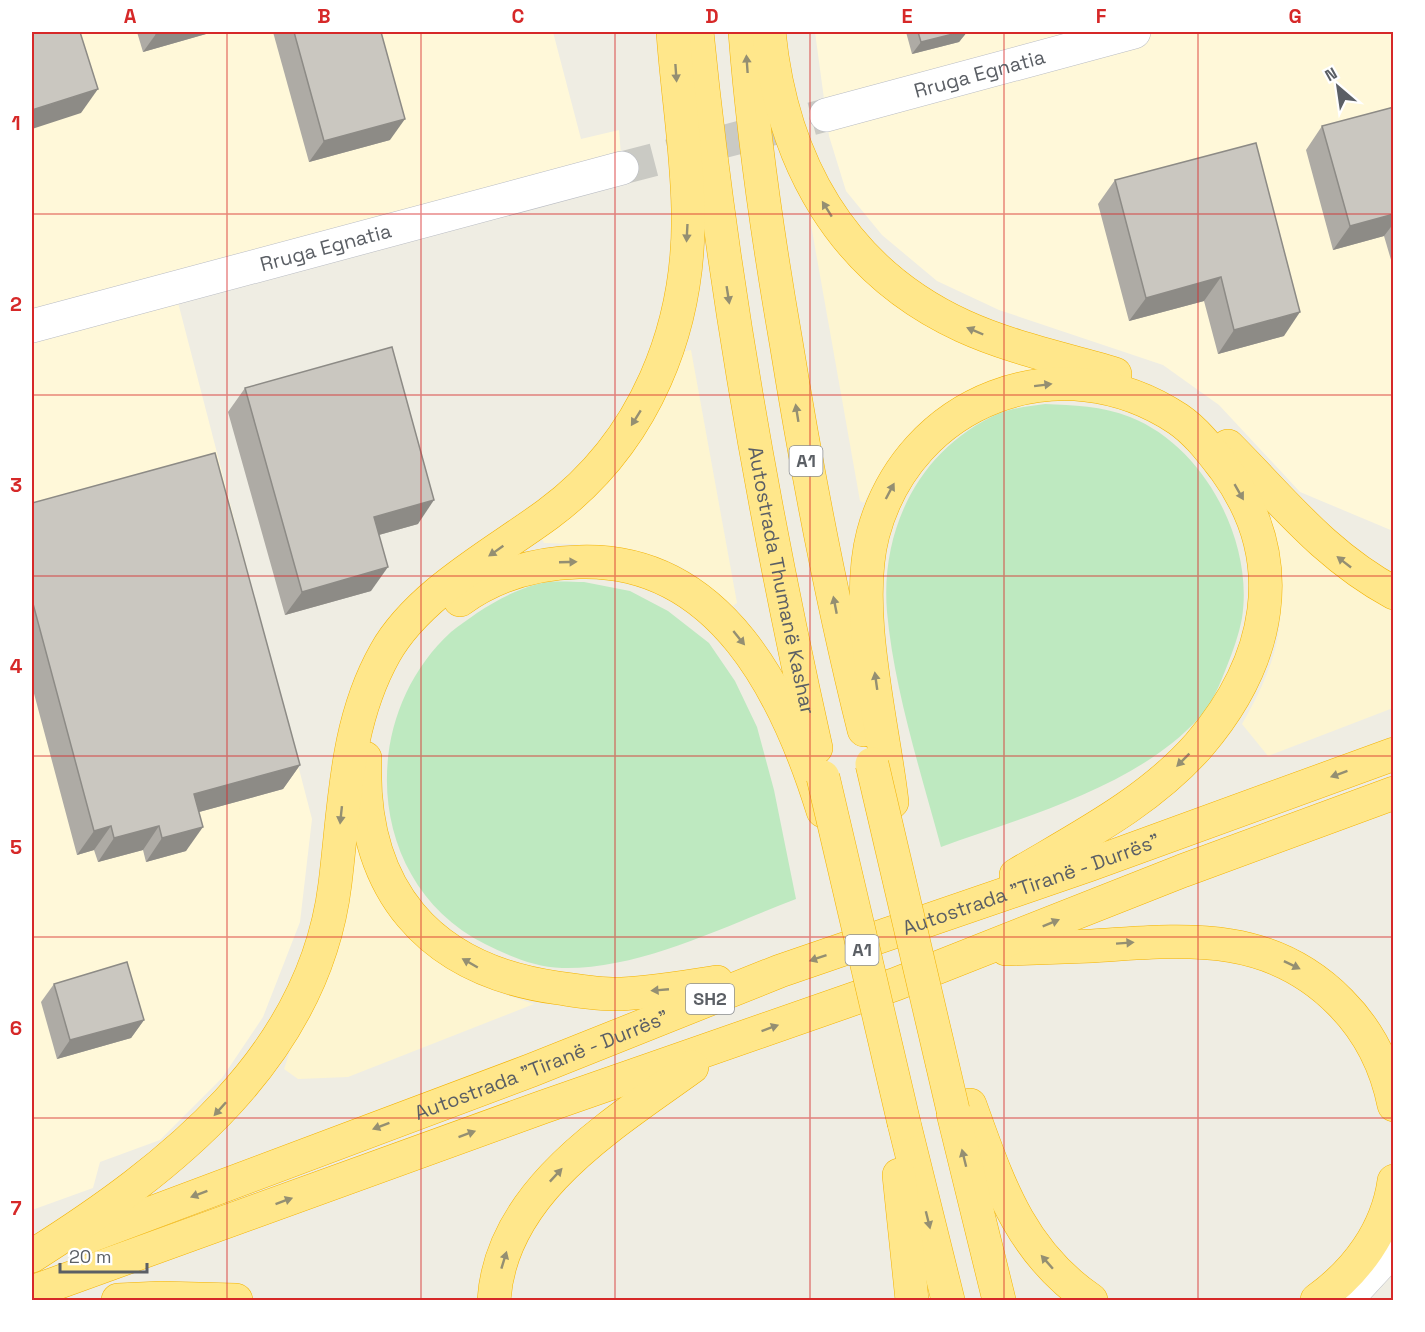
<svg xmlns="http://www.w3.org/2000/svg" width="1425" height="1332" font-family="'Space Grotesk',sans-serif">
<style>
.commercial{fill:#fff8d9}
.green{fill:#bee9c0}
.sand{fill:#fdf5d1}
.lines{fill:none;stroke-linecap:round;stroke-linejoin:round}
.secondary-tunnel{stroke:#cacac4;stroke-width:33;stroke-dasharray:33 16;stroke-linecap:butt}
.secondary-casing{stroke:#b9bcc3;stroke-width:34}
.highway-casing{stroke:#f3b200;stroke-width:34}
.secondary{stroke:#fff;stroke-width:33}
.highway{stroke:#ffe78b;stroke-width:33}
.highway-bridge-casing{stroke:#f3b200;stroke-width:34;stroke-linecap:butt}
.highway-bridge{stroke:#ffe78b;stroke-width:33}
.wall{fill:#aeaba5}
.shaded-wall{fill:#8d8b86}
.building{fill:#cac7c0;stroke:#8d8b86;stroke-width:1.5}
.oneway{fill:#948f72}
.grid{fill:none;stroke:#d62828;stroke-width:1.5;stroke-opacity:0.55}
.labels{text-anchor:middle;stroke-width:5;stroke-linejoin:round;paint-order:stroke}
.shield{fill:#fff;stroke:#8c8f93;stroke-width:1.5}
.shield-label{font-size:18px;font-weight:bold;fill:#5b5f65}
.street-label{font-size:20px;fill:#5b5f65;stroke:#fff}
.neatline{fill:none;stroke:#d62828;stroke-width:2}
.grid-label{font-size:20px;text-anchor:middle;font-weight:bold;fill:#d62828}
</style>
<rect width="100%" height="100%" fill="#efede3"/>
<!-- commercial -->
<g class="commercial">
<path d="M32,32H553L581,139L619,130L622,168L174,287L312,819L300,922L263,1017L222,1078L160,1140L100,1162L93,1188L32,1210Z"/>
<path d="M815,32H1393V531L1300,492L1219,405L1163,365L999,310L937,281L882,235L846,191L829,136Z"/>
</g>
<!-- green -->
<g class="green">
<path d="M1045,404C1073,405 1102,406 1130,417C1204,446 1254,541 1242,618C1239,634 1233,651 1227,666C1220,684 1212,704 1199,718C1136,787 1026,816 941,847C921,773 894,689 887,612C880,527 921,447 1000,413C1013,408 1030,406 1045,404Z"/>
<path d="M584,582L630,591L668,611L709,643L735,681L757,727L774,790L796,899C725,926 639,970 562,968C534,967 509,956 485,944C366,884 356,719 451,632C459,625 469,619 477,613C495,601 517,589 538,584C552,580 569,582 584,582Z"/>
</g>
<!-- sand -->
<g class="sand">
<path d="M810,219H817L1036,366L1037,372C951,383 902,426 864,503L860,501Z"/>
<path d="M691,350L737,603L733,606C717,593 700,577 681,567C638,545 592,545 544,543L541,537L671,384L685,351Z"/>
<path d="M1273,517L1393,609V708L1268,756L1242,724C1262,689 1282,648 1280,607C1279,578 1273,548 1269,519Z"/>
<path d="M358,842C361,854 364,867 369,878C387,920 433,962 472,982C492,991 513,997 534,1004L348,1077L298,1079L284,1069L292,1045L311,1011L354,849Z"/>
</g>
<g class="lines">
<!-- secondary-tunnel -->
<path class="secondary-tunnel" d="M622,168L826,115"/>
<!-- secondary casing -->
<g class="secondary-casing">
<g id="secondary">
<path id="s1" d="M826,115L1134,32"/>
<path id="s2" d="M32,326L622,168"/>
<path d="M1346,1300L1384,1259L1394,1242"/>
</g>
</g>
<!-- highway casing -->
<g class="highway-casing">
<g id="highway">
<path id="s3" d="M697,32C721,273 763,511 816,748"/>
<path d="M745,32C753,136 768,239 786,342C807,472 832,602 864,730"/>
<path d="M769,32C782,161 841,270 963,326C1011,348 1065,359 1115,374"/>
<path d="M1228,446C1283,501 1324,555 1394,593"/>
<path d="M460,600C496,574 535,563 579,562C721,557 787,695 823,811"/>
<path d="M365,758C360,889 428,970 558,988C579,991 601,995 622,994C654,992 685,987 717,982"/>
<path d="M892,802C883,723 853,610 873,534C909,399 1061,341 1178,419C1197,432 1211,451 1225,469C1293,562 1269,663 1199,745C1149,802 1080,837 1016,875"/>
<path d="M1006,949C1035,948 1064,947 1092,946C1185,940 1269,930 1340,1002C1368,1030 1386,1065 1394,1105"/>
<path d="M970,1105C998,1182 1019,1251 1091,1300"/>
<path d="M953,1113L999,1300"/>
<path d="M904,1123L948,1300"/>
<path d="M899,1175L912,1300"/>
<path id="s4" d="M87,1237L532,1070L780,971L1089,865L1394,754"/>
<path d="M32,1256C170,1169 314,1057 335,884C345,804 345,724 385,653C418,594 495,553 548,514C645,442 691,328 688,209C687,150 677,90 673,32"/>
<path d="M32,1292L543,1107L896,984L1182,871L1394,793"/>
<path d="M118,1300L161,1298L236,1300"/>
<path d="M494,1300C501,1191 612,1125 692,1067"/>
<path d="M1317,1300C1356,1272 1387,1231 1394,1181"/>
</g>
</g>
<!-- secondary -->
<use href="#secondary" class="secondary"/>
<!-- highway -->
<use href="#highway" class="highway"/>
<!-- highway-bridge casing -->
<g class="highway-bridge-casing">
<g id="highway-bridge">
<path d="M872,764L953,1110"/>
<path d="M823,777L904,1123"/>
</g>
</g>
<!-- highway-bridge -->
<use href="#highway-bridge" class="highway-bridge"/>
</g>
<!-- wall -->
<g class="wall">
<path d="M137,32H213L143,52Z"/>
<path d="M273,32H381L390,140L309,162Z"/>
<path d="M906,32H967L959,42L912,54Z"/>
<path d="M1394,107V270L1384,236L1333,250L1306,150L1322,126Z"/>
<path d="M1115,180L1284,336L1218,354L1204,301L1129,321L1098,204Z"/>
<path d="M245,388L418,524L379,535L371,591L285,615L228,412Z"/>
<path d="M32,503L300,765L283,789L199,812L186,851L146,862L143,850L98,862L94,850L77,855L32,686Z"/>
<path d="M54,984L144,1020L131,1038L57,1059L41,1002Z"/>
</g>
<!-- shaded-wall -->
<g class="shaded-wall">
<path d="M165,32H213L143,52L156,34Z"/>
<path d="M961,32H967L959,42L912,54L921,42Z"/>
<path d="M98,89L81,113L32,129V110Z"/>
<path d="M405,119L390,140L309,162L324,141Z"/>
<path d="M1394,214V223L1384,236L1333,250L1350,226Z"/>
<path d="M1221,277L1204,301L1129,321L1146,298Z"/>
<path d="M1300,312L1284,336L1218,354L1234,330Z"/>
<path d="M434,500L418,524L357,541L374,517Z"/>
<path d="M388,567L371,591L285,615L302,592Z"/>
<path d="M300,765L283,789L177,818L194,794Z"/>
<path d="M111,826L94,850L77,855L94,831Z"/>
<path d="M159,826L143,850L98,862L114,838Z"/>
<path d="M203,827L186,851L146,862L162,838Z"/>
<path d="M144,1020L131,1038L57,1059L70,1040Z"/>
</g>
<!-- building -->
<g class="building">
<path d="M32,32H80L98,89L32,110Z"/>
<path d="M155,32H165L156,34Z"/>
<path d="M294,32H381L405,119L324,141Z"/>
<path d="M918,32H961L921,42Z"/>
<path d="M1394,107V214L1350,226L1322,126Z"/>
<path d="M1256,143L1300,312L1234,330L1221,277L1146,298L1115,180Z"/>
<path d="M392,347L434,500L374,517L388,567L302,592L245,388Z"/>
<path d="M215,453L300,765L194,794L203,827L162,838L159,826L114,838L111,826L94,831L32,600V503Z"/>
<path d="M127,962L144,1020L70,1040L54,984Z"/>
</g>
<!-- one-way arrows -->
<defs><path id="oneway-solid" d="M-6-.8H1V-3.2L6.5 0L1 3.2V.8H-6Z" transform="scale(1.5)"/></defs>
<g class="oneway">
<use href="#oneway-solid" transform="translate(747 64) rotate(-94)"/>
<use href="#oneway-solid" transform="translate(676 73) rotate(86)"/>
<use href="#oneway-solid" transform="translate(827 209) rotate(-122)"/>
<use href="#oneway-solid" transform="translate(687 233) rotate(93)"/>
<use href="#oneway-solid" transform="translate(728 295) rotate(81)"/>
<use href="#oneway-solid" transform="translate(975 331) rotate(-157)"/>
<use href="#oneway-solid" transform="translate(1043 385) rotate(-7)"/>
<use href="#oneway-solid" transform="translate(797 413) rotate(-99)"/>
<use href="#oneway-solid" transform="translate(636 418) rotate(122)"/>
<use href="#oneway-solid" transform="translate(890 491) rotate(-62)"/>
<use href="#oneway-solid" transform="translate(1239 492) rotate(60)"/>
<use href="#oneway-solid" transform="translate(496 551) rotate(145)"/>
<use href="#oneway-solid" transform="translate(568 562) rotate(-2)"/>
<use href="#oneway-solid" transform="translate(1344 562) rotate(-142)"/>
<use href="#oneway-solid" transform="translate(835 605) rotate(-101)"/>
<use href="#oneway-solid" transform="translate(739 638) rotate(51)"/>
<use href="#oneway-solid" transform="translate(876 681) rotate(-98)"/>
<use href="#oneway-solid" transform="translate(1183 760) rotate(135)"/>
<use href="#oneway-solid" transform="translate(1339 774) rotate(160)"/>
<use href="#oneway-solid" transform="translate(341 815) rotate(96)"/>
<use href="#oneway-solid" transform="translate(1051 923) rotate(-22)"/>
<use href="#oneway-solid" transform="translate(1125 943) rotate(-4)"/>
<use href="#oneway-solid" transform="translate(818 958) rotate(161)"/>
<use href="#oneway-solid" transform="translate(470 963) rotate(-150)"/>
<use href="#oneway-solid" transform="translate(1292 965) rotate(26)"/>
<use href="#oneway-solid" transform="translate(660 990) rotate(175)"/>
<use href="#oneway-solid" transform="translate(770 1028) rotate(-20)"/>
<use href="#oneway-solid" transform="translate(220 1109) rotate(132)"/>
<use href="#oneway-solid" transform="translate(381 1126) rotate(159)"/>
<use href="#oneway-solid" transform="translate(467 1134) rotate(-20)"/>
<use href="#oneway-solid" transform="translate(964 1158) rotate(-104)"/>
<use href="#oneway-solid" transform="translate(556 1175) rotate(-47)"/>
<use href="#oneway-solid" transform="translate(199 1194) rotate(159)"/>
<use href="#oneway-solid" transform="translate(284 1201) rotate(-20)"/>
<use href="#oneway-solid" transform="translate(928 1220) rotate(76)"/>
<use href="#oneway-solid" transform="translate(504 1260) rotate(-73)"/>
<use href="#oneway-solid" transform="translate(1047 1262) rotate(-131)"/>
</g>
<!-- grid -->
<path class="grid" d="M227,32V1300M421,32V1300M615,32V1300M810,32V1300M1004,32V1300M1198,32V1300M32,214H1394M32,395H1394M32,576H1394M32,756H1394M32,937H1394M32,1118H1394"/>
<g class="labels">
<!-- shield labels -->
<g class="shield">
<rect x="789.5" y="446" width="33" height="30" rx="4.5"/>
<rect x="845.5" y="935" width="33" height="30" rx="4.5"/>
<rect x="686" y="984" width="48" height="30" rx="4.5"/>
</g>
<g class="shield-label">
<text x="806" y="467">A1</text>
<text x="862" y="956">A1</text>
<text x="710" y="1005">SH2</text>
</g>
<!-- street labels -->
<g class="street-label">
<text dy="7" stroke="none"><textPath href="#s1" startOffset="159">Rruga Egnatia</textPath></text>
<text dy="7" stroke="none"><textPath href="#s2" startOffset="304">Rruga Egnatia</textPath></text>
<text dy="7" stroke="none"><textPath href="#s3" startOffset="555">Autostrada Thumanë Kashar</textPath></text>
<text dy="7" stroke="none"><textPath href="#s4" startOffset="1008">Autostrada "Tiranë - Durrës"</textPath></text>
<text dy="7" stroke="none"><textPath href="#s4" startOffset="486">Autostrada "Tiranë - Durrës"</textPath></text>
</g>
</g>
<!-- border -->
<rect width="1425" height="1332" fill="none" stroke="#ffffff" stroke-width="66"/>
<!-- north arrow -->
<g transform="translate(1338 87) rotate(331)" stroke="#ffffff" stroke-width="4.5" paint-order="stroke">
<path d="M0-4.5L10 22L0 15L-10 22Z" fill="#5b5f65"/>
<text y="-9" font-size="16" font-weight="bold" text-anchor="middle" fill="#5b5f65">N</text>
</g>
<!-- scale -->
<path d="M60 1263v9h87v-9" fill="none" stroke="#5b5f65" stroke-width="3"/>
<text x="69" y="1263" font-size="18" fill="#5b5f65" stroke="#ffffff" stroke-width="4.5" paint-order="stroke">20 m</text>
<rect x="33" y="33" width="1359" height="1266" class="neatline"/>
<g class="grid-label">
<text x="130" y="23">A</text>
<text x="324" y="23">B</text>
<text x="518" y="23">C</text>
<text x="712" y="23">D</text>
<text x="907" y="23">E</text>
<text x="1101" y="23">F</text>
<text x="1295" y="23">G</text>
<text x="16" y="130">1</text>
<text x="16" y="311">2</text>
<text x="16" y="492">3</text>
<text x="16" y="673">4</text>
<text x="16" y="854">5</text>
<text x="16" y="1035">6</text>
<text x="16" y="1215">7</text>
</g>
</svg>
